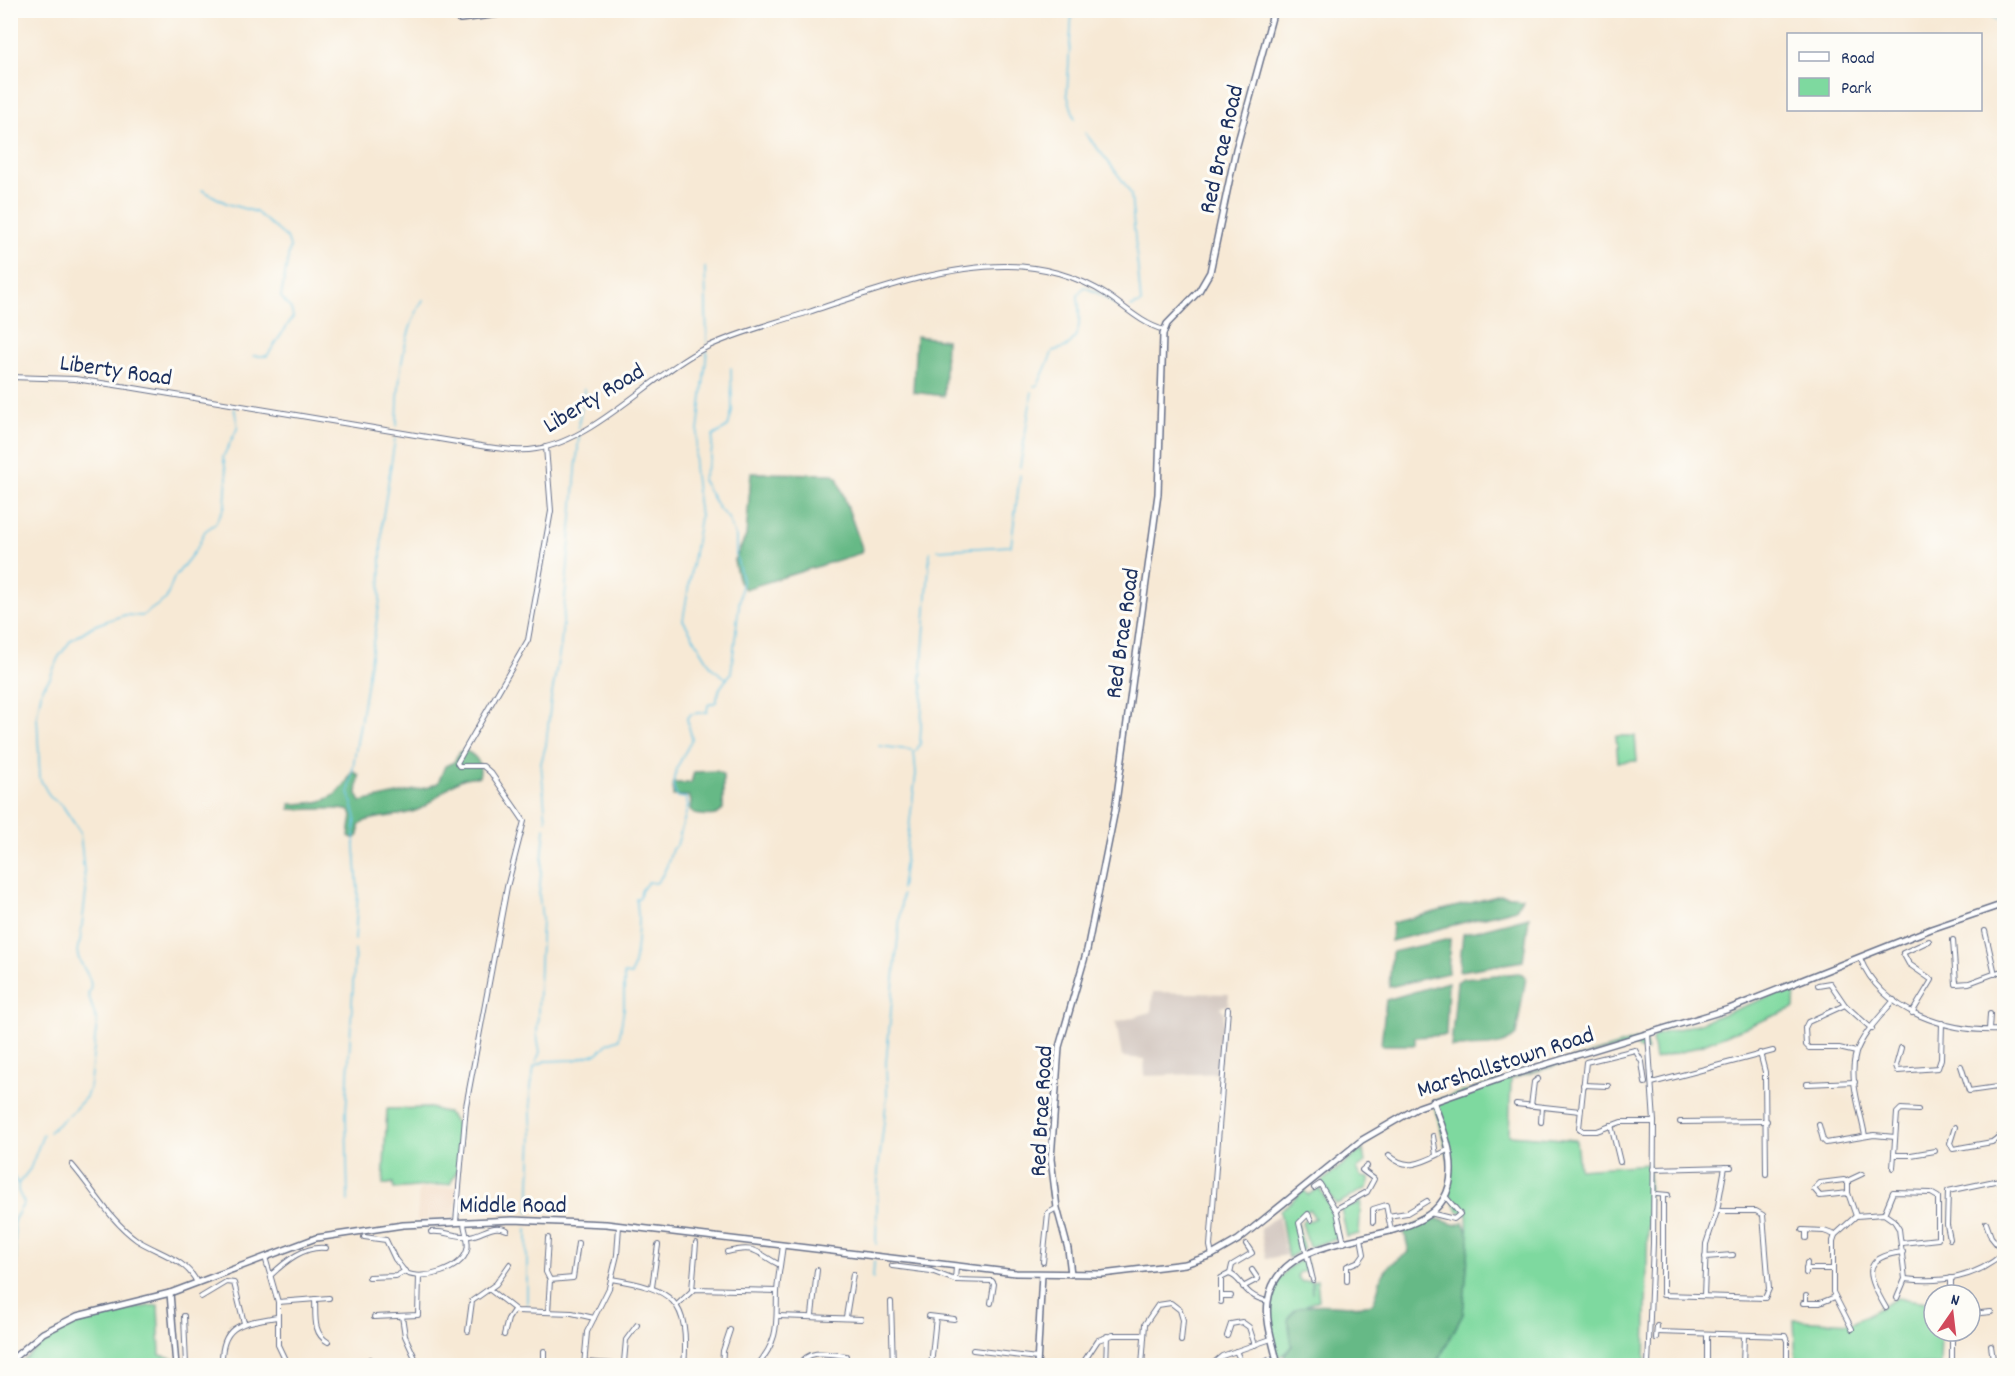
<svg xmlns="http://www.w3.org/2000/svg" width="2015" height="1376" font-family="Dekko,sans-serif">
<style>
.built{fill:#f1d5bd}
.industrial{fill:#cec1ba}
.green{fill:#7ed99f;stroke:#4c847e;stroke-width:1.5}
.forest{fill:#66b986;stroke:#407472;stroke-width:1.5}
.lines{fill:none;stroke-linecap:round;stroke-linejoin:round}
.stream{stroke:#66c4e4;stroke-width:1.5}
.minor-casing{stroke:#687088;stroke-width:6}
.tertiary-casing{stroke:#687088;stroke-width:8}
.secondary-casing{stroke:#687088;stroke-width:8}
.minor{stroke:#fff;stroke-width:4}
.tertiary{stroke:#fff;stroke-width:5}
.secondary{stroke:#fff;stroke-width:5}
.labels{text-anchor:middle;stroke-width:6;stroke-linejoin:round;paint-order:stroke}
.street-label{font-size:24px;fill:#1b2f5e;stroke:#fdfcf7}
</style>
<rect width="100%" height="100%" fill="#fdfcf7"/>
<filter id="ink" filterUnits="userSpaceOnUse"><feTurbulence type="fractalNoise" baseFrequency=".0167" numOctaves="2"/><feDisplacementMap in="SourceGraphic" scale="12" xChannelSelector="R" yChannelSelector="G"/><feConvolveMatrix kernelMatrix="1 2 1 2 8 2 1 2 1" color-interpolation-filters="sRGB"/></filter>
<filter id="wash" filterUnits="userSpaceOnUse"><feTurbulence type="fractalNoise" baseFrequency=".008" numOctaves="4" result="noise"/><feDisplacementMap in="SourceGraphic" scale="24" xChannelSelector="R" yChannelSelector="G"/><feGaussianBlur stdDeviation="1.35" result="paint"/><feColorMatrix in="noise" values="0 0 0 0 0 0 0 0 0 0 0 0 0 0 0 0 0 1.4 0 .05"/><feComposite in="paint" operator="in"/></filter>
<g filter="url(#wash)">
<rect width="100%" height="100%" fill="#f7e9d5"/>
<!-- built -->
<path class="built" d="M457,1187L455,1218L417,1221L419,1189Z"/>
<!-- industrial -->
<g class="industrial">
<path d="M1153,992L1229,994L1228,1005L1220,1007L1224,1012L1221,1060L1218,1063L1220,1073L1145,1076L1144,1059L1122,1057L1116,1022L1151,1012Z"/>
<path d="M1278,1215L1286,1255L1266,1259L1260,1229Z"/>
</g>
<!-- green -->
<g class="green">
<path d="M1616,736H1635L1637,761L1618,762Z"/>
<path d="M1795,987L1794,1008L1688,1050L1655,1059L1652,1039L1655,1035L1697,1024Z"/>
<path d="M1640,1039L1646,1041L1647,1051L1639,1050L1636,1045L1601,1052L1511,1079L1509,1135L1576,1140L1579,1169L1649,1164L1645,1365H1436L1463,1314L1468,1249L1467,1214L1458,1211L1448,1190L1452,1171L1433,1101Z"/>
<path d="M430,1108L448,1113L459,1127L458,1169L450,1184L394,1189L393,1183L383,1185L387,1109Z"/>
<path d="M1363,1149L1365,1163L1357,1169L1362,1177L1370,1178L1367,1188L1339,1203H1335L1321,1182Z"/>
<path d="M1319,1188L1335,1214L1339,1238L1309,1247L1302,1223L1304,1220L1308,1222L1315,1218L1309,1209L1296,1220L1304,1249L1288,1258L1280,1211L1304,1190L1308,1195Z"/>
<path d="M1361,1199L1359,1234L1347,1237L1341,1209L1356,1205Z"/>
<path d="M1305,1258L1309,1271L1300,1272L1297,1276L1302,1282L1311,1280L1312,1294V1281L1317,1280L1319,1300L1306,1305C1300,1321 1296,1353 1277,1357C1276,1343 1271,1329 1270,1315C1268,1292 1283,1266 1305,1258Z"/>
<path d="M1897,1298L1934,1303V1331H1941L1940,1365H1796L1794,1320L1853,1323Z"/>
<path d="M158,1305L160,1355L173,1358V1366H17C59,1324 100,1312 158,1305Z"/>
</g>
<!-- forest -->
<g class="forest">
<path d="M916,336L946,340L944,396L913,392Z"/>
<path d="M751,473L833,474L837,477L862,548L861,553L745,589L739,582L734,561L746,536Z"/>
<path d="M464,750C476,755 483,764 479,777C454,774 441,798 420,809C404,817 383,815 365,821L359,826V835L355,839L349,836L352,815L350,811C333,806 309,811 290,809V804C321,803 339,802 352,771L359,775L357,794L361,802L429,787L438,783L445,766L454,762L459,752Z"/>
<path d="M717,771L723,775V809C717,819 704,815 694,814L690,809L691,801L689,796H673V783H691L694,772Z"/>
<path d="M1501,895L1522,897L1516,909L1391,941L1392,923Z"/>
<path d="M1529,917L1523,961L1459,971L1463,934Z"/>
<path d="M1450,939L1448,973L1389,987L1392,952Z"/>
<path d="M1519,973L1526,977L1516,1035C1501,1050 1472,1046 1451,1047L1457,982L1463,978Z"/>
<path d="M1448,982L1446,1035L1415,1037V1045H1381L1386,1000Z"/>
<path d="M1432,1217L1456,1225L1463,1222L1469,1235V1245L1463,1314L1435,1365H1286L1284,1355L1292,1346L1288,1320L1295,1309C1321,1299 1346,1310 1372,1304C1378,1295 1378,1285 1382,1275C1387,1264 1400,1259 1409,1252L1404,1231Z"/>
</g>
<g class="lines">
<!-- stream -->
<g class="stream">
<path d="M1072,10L1067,94L1075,119"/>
<path d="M1983,10L2004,26"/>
<path d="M1085,133C1094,144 1129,187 1131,195L1141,303L1131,307"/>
<path d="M202,190L228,204L256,212L287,238L290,247L281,297L291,309L293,317L267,356H253"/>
<path d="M705,267L707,343"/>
<path d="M707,351L694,467L700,517L683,620L712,668L727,679"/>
<path d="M1034,386L1038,385L1053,351C1057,349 1064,349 1067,346C1084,333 1079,313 1078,295L1084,287L1096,292L1120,308"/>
<path d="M397,426C398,384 401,336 423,300"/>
<path d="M578,429L584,389"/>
<path d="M1020,467L1032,392"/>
<path d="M938,550L1011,546L1020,475"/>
<path d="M879,746L911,750"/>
<path d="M916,751L920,744L923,686L921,681L930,552"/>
<path d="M546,820L541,763L546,745L551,699L561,644L579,436"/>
<path d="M901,889L916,774L914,751"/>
<path d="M10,895V910"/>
<path d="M10,912V925"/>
<path d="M355,940L358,891L354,834L356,818L349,792L380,600L382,522L395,439"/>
<path d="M10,948L14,972L10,1001"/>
<path d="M10,1018V1038"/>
<path d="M536,1062L540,1052L537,1035L542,918L539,895L545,828"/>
<path d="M10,1087L12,1092"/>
<path d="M49,1132L71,1113L86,1097L89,1089L97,1022L88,994C100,976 68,961 80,942L86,892L80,832L62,805L50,797L40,779L37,715L42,688L50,678L58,658L71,640L93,626L109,620L125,615L142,616L166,599L174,578L197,548L205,531L215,524L225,506L227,476L223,457L238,427L234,407"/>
<path d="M10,1143L12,1175L18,1184"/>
<path d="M348,1201L346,1113L355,950"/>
<path d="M529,1213L532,1135L530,1094L534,1067L545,1061L574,1060L598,1053L608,1043L619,1039L624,1008V974L631,975C637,959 640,915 636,899L640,897L641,891L648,882L656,883C665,875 669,860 672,849L677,845L688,806L686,798L678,797C664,782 685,754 692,739L687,719L691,714L707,712L708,705L716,702L720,688L731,673L742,580L736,556V538L728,518L719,509L702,480L711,457L713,436L728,427L732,411L731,368"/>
<path d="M527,1229V1308"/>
<path d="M876,1244L878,1172L887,1096L886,1063L902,895"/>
<path d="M873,1279L874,1261"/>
<path d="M10,1304L17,1286L14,1220L24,1203L18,1191V1184L30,1169L43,1135"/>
<path d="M10,1328L12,1336"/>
</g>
</g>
</g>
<g filter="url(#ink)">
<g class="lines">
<!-- minor casing -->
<g class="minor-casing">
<g id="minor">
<path d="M10,377L75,379L128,387L487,447C503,449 520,452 536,449C596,440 653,373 707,347C739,332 775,323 809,312C870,292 944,265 1008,266C1042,266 1078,276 1107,295C1125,307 1142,324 1164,330"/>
<path d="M1985,931L1995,974"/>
<path d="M1953,940L1956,984L1969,983L2004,970"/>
<path d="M1860,958C1882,1013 1950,1033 2004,1030"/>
<path d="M1818,985L1830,983L1845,1005L1872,1029"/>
<path d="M1845,1005L1808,1022L1805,1028L1806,1045L1809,1048H1839L1856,1052"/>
<path d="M1912,1013L1932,980L1909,964L1903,953L1929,941"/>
<path d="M1989,1030L1990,1014"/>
<path d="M2003,1030L2004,1067"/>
<path d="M1648,1034L1654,1122L1653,1243L1648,1366"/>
<path d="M1901,1048L1896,1066L1898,1071L1938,1068L1941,1059L1942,1023"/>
<path d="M1760,1053L1765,1072L1766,1174"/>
<path d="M1961,1066L1969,1091L2004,1086"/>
<path d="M1645,1083L1642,1062L1635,1050L1586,1062L1579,1128L1583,1131H1597L1621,1122H1654"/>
<path d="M1652,1083L1773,1051"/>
<path d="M1807,1084L1855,1082"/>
<path d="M1583,1085L1608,1086"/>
<path d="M1516,1104L1580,1111"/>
<path d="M1531,1106L1534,1082L1538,1079"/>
<path d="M1541,1122L1542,1107"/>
<path d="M1680,1122L1767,1121"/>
<path d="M1611,1125L1620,1162"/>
<path d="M1819,1125L1823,1140L1826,1143L1874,1135L1895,1137"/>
<path d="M1955,1127L1950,1143L1953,1149L1992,1142L2004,1133"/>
<path d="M1433,1136L1436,1155"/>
<path d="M1865,1136C1861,1112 1848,1078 1856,1053C1862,1034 1882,1015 1894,1000"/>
<path d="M1389,1155C1409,1174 1428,1159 1448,1150"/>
<path d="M1894,1155H1911L1935,1151"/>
<path d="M72,1165C93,1189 110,1221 137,1240C157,1253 187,1259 197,1283"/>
<path d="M1893,1168L1897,1113L1901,1109L1918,1110"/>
<path d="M1653,1169L1731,1167"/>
<path d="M1847,1181L1862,1174"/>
<path d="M1314,1188L1320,1184L1337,1212L1344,1243"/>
<path d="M1848,1193V1183L1844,1180L1820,1183L1814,1189L1820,1196L1848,1193L1856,1216"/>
<path d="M1657,1194L1668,1195"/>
<path d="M1663,1195V1295L1765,1298L1769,1289L1763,1215L1756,1211H1717"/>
<path d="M1336,1209L1367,1192L1374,1179L1362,1170L1367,1166"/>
<path d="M1430,1213L1454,1219L1460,1214L1445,1196"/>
<path d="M1884,1214L1893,1192L1931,1193L1938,1197V1239L1902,1243"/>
<path d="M1388,1216L1407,1213L1427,1201"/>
<path d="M1311,1220L1308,1214L1299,1223L1313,1280"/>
<path d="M456,1222L466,1106L507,887L524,821L491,773L483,766H459L457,763L528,640L551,511L546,447"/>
<path d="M1373,1222V1209L1386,1205L1391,1230"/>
<path d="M1986,1223L1991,1237L2004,1253"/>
<path d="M1802,1230L1824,1231L1835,1235"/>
<path d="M431,1232C444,1230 456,1238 470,1236C484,1234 492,1223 507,1230"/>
<path d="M364,1237L386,1240L395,1259L406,1273C423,1281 462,1270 467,1250C470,1241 464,1231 464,1222"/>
<path d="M548,1238L546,1272L550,1280L573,1278L578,1243"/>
<path d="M1806,1238V1231"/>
<path d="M1950,1239L1947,1225L1948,1191L2004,1179"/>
<path d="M727,1252C758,1244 757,1254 780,1265"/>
<path d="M1212,1255L1210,1246L1228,1009"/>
<path d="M265,1257L278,1302V1345L288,1366"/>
<path d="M1705,1257L1733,1255"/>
<path d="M1043,1262L1048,1213L1057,1208"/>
<path d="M892,1266L931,1271L955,1280L992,1281L994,1284L991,1303"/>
<path d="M1806,1269H1833"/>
<path d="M1806,1273L1807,1263"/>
<path d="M1230,1274L1232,1265L1252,1253L1246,1244"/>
<path d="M271,1275C286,1261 305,1245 326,1248"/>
<path d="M369,1277L396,1276L405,1271"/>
<path d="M1951,1278V1295"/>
<path d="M611,1279C673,1289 690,1300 684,1366"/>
<path d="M1905,1279C1943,1283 1976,1278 2004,1253"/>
<path d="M955,1280L956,1267"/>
<path d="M1347,1281V1266L1359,1261L1364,1254L1361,1238"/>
<path d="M652,1287L658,1245"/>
<path d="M1243,1287L1258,1279L1252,1270"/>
<path d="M490,1290L517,1311L572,1313L594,1318"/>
<path d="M692,1290L696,1243"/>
<path d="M1221,1296H1231"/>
<path d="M1704,1296L1706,1244L1717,1211L1725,1167"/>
<path d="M201,1297L226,1282L234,1283L244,1323"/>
<path d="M315,1299C316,1315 312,1333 328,1342"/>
<path d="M278,1302L329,1298"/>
<path d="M891,1302L893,1366"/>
<path d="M1221,1302V1278L1229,1274C1243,1277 1241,1296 1268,1301"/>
<path d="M1803,1303H1820L1835,1297"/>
<path d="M1806,1303V1296"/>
<path d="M677,1305L694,1289L777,1291"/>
<path d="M1886,1308C1868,1277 1859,1257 1903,1252"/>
<path d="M548,1312L550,1280"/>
<path d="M1970,1314L1991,1312"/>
<path d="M812,1315L817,1270"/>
<path d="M184,1316L186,1366"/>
<path d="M402,1316L405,1336L415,1358"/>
<path d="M778,1316L861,1319"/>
<path d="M929,1316L954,1319"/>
<path d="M374,1317L418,1315L419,1276"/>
<path d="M846,1317L853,1274"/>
<path d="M1852,1329L1833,1292V1241L1835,1235L1856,1216L1884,1214L1894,1221L1899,1229L1905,1279L1897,1298"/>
<path d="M468,1331L472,1301L496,1284L510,1264"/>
<path d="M1952,1331V1366"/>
<path d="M1657,1332L1785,1336L1787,1341V1366"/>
<path d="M504,1335L508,1319L514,1310"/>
<path d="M1227,1336L1231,1324L1242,1322L1249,1327L1255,1345"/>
<path d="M1656,1338L1657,1326"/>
<path d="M1991,1346L1994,1365"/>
<path d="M973,1350L1037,1358"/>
<path d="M1236,1351L1243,1366"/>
<path d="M584,1362L644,1366"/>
<path d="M624,1362L626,1340L637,1325"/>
<path d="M471,1365L473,1366"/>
<path d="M222,1366C220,1323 243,1323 277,1317"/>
<path d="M370,1366V1359"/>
<path d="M544,1366V1351"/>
<path d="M584,1366L587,1332L609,1288L617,1255L619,1226"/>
<path d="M722,1366L723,1351L730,1330"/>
<path d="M757,1366C780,1338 776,1324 777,1292C778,1276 781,1261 783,1245"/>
<path d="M799,1366C808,1348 829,1354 846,1356"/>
<path d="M931,1366L936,1317"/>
<path d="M1081,1366L1098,1340L1113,1335H1144"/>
<path d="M1106,1366L1107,1336"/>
<path d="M1142,1366L1145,1324L1158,1305L1171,1303L1180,1310L1183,1320L1181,1341"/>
<path d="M1210,1366L1222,1356L1271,1339"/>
<path d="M1258,1366L1270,1359"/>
<path d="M1707,1366V1334"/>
<path d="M1743,1366L1744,1335"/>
<path d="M1989,1366L2004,1363"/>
</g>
</g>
<!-- tertiary casing -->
<g class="tertiary-casing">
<g id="tertiary">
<path d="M439,10L460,19L530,10"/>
<path d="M1071,1274L1068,1249L1057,1208L1051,1159L1059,1047L1087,950L1115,810L1158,494L1163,334L1167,324L1199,291L1210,272L1236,149L1274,10"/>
<path d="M170,1293L176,1366"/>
<path d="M1037,1366L1042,1274"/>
<path d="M1278,1366C1274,1345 1265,1323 1268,1302C1280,1212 1449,1263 1451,1172C1452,1148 1441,1123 1433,1101"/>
</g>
</g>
<!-- secondary casing -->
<g class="secondary-casing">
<path id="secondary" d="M10,1361L43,1333L77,1316L170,1293L316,1238L403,1225L513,1220L606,1224L1016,1273L1102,1274L1185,1264L1212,1255L1238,1240L1362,1140L1419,1107L1511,1075L1729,1009L1931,929L2004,904"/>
</g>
<!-- minor -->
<use href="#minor" class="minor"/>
<!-- tertiary -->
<use href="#tertiary" class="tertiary"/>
<!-- secondary -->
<use href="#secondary" class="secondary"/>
</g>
</g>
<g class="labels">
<!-- street labels -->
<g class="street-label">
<text transform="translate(1220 149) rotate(-77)" y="8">Red Brae Road</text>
<text transform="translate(116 369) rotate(8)" y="8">Liberty Road</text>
<text transform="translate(593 397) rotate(-31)" y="8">Liberty Road</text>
<text transform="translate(1121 633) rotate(-82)" y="8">Red Brae Road</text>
<text transform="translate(1505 1061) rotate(-18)" y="8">Marshallstown Road</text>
<text transform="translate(1040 1111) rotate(-87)" y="8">Red Brae Road</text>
<text x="513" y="1212">Middle Road</text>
</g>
</g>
<!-- margin -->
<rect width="2015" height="1376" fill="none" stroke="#fdfcf7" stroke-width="36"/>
<!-- legend -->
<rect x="1787" y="33" width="195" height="78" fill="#fdfcf7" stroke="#a3aaba" stroke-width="1.5"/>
<rect x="1799" y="52" width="30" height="9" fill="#ffffff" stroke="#a3aaba" stroke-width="1.5"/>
<text x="1841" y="63" font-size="18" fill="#1b2f5e">Road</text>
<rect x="1799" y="78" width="30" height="18" fill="#7ed99f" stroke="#a3aaba" stroke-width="1.5"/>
<text x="1841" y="93" font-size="18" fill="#1b2f5e">Park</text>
<!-- north arrow -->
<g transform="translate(1952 1313) rotate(14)"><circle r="28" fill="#fdfcf7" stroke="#a3aaba" stroke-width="1.5"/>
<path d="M0-4.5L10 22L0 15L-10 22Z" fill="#d1495b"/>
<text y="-9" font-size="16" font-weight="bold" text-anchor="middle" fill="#1b2f5e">N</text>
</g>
</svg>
